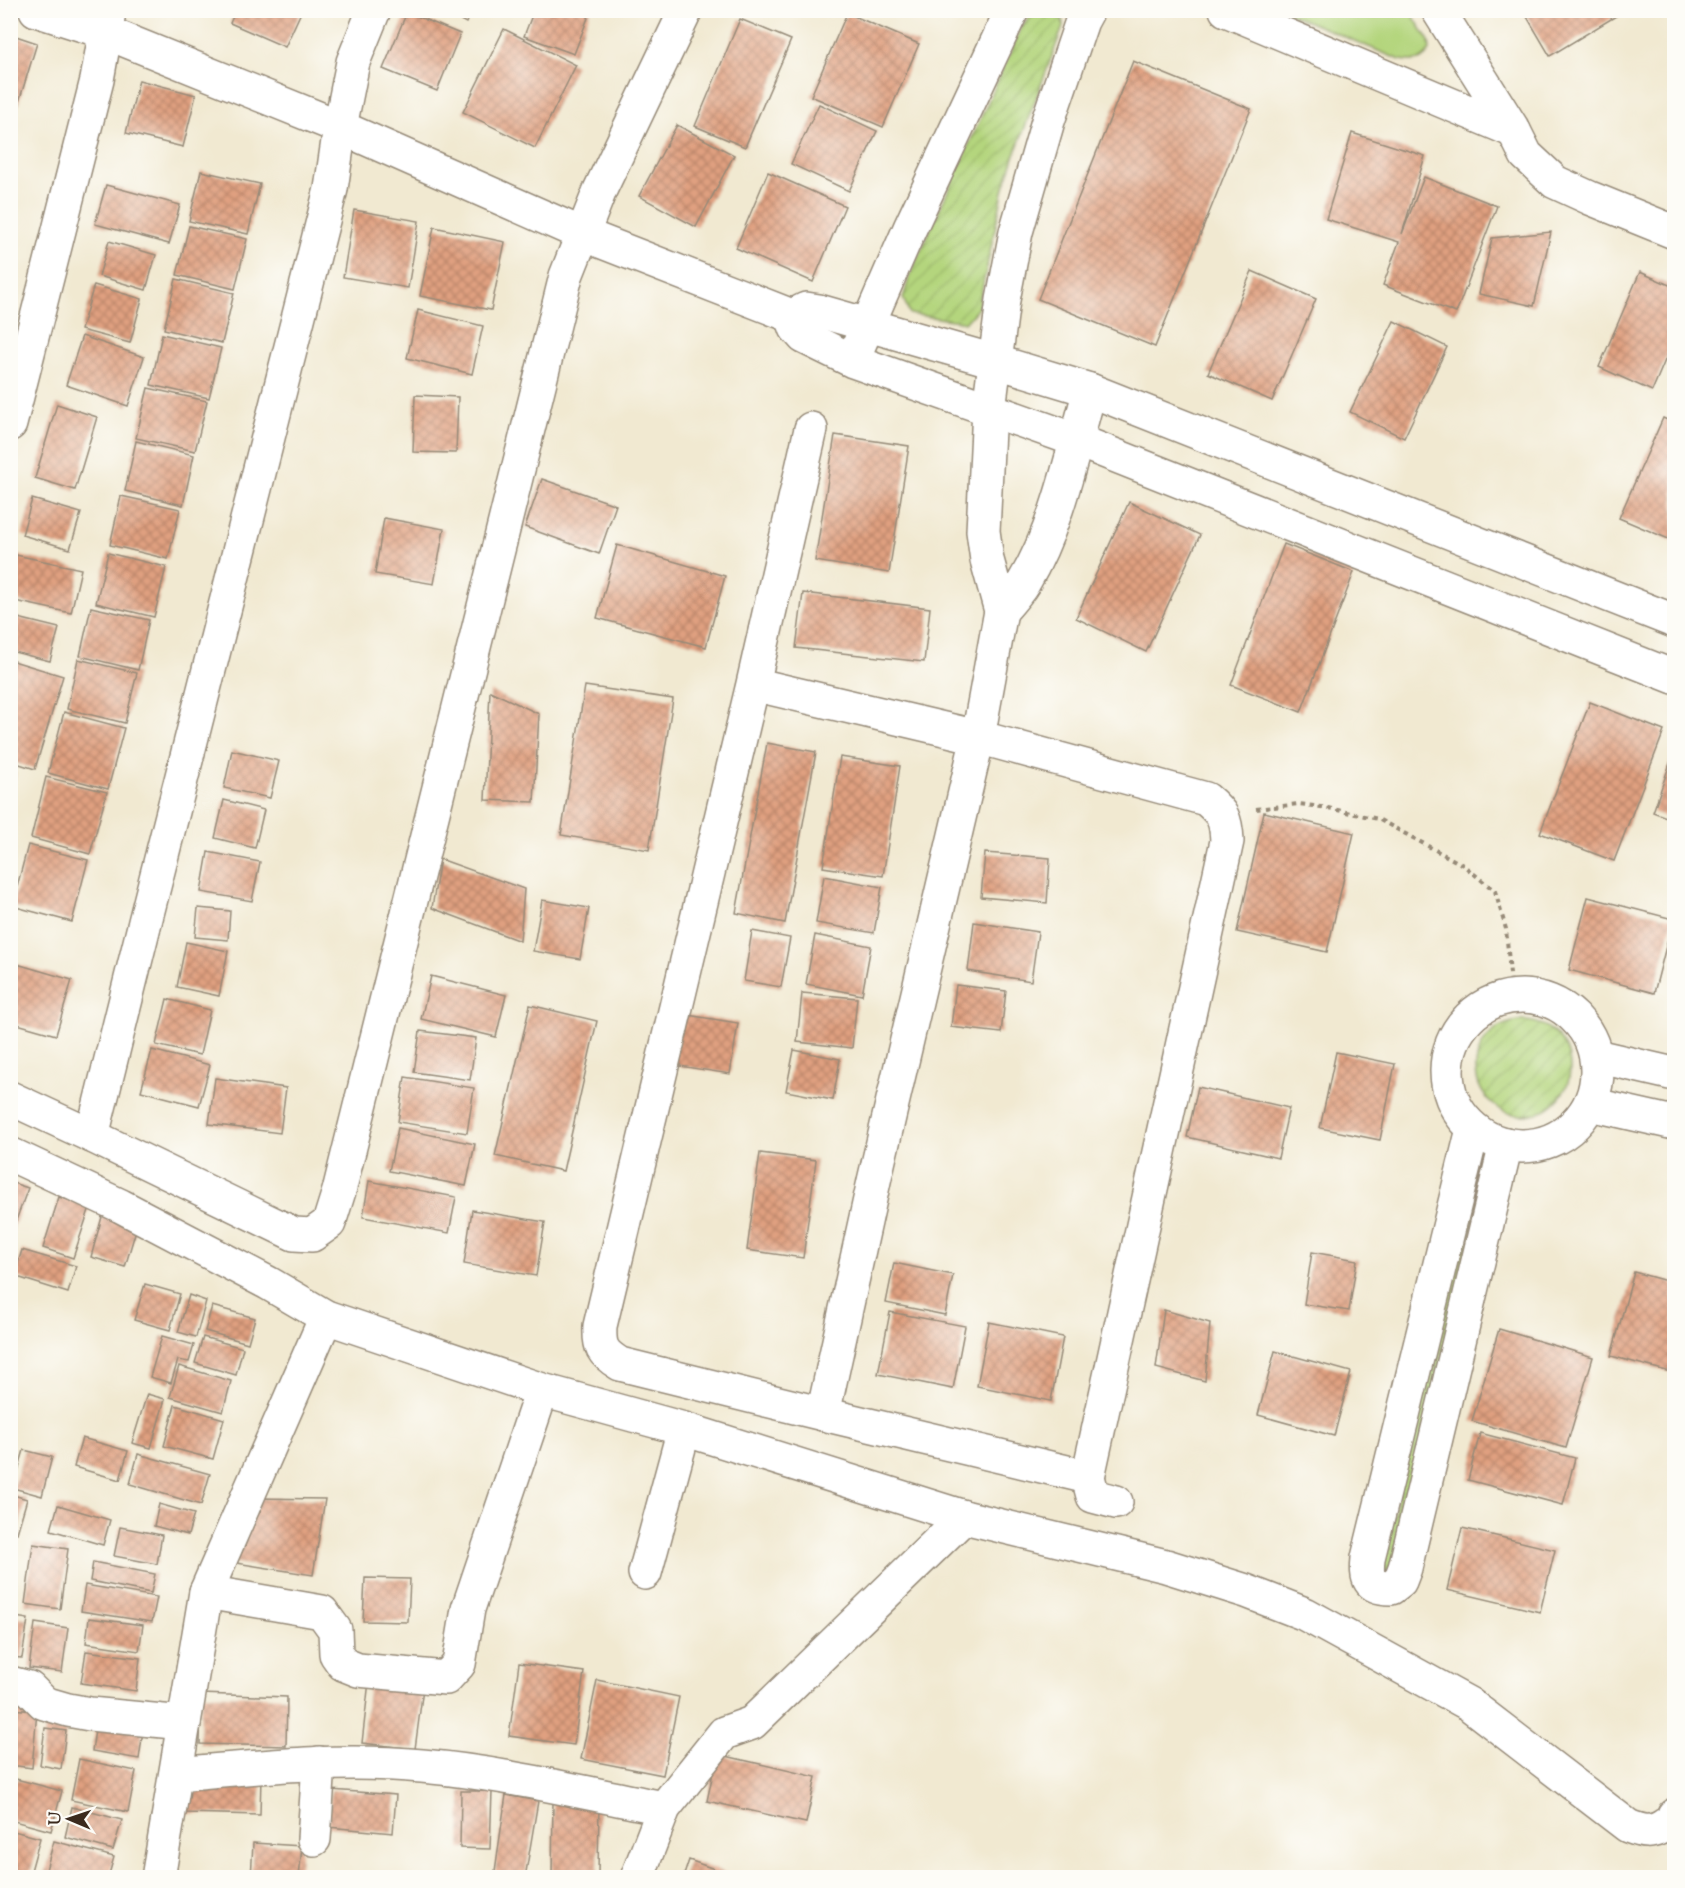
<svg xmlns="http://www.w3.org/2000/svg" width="1685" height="1888" font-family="'Sorts Mill Goudy',serif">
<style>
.park{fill:#b4d57d;stroke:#78804e;stroke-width:1.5}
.garden{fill:url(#garden-furrows);stroke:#78804e;stroke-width:1.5}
.building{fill:url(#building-cross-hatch)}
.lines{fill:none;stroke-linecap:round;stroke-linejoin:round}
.minor-casing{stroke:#968a78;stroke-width:36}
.path{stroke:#968a78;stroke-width:4;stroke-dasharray:4.5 4.5;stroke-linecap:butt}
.minor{stroke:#fff;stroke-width:33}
</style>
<defs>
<pattern id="garden-furrows" width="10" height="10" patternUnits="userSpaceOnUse" patternTransform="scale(1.5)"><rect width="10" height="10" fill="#b4d57d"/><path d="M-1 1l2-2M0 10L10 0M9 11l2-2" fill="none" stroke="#9cb76c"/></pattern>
<pattern id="building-cross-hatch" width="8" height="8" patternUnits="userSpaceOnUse" patternTransform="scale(1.5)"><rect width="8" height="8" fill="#e0a080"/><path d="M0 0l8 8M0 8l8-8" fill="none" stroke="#b78368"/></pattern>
</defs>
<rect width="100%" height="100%" fill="#fdfcf7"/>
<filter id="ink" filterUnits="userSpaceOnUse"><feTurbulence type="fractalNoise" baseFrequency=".0167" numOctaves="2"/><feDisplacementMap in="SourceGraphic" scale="12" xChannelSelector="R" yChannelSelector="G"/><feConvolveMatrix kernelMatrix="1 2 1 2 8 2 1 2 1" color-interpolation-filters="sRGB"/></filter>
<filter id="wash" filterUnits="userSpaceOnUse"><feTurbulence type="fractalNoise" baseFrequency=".008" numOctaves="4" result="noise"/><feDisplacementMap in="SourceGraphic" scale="24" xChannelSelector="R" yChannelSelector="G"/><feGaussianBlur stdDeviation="1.35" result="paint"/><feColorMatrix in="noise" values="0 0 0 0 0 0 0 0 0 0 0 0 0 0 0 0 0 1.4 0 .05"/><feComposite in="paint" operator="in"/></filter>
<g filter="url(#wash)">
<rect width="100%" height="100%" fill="#f1e9d1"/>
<!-- park -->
<path class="park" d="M1283,11H1410L1429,41L1430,50C1421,63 1414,62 1400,60Z"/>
<!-- garden -->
<g class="garden">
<path d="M1034,11H1062L1063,27L1017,148L1004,187L978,308L966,322L910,314L903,298L910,275L1022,27Z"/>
<circle cx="1523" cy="1068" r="47"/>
<path d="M1478,1180L1483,1185L1391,1570L1381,1573L1469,1181Z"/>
</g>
<g id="blocks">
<!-- building -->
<g class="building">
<path d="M236,10H302L285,47L230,23Z"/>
<path d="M442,10H472L466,23Z"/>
<path d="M534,10H591L574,54L524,36Z"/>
<path d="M1523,10H1626L1550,56Z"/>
<path d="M407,12L460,34L437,91L383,69Z"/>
<path d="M847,13L919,44L883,127L811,96Z"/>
<path d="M740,19L791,40L745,147L695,126Z"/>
<path d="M504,29L576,65L535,148L463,112Z"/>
<path d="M10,34L37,43L14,118L10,117Z"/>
<path d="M1133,61L1251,109L1155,347L1038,299Z"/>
<path d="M139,80L196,95L183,147L126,133Z"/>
<path d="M819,104L877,131L849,191L791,164Z"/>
<path d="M677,125L734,155L696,227L639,196Z"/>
<path d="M1352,133L1425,156L1402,234L1424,177L1497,206L1456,313L1383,285L1399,242L1326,219Z"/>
<path d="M201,171L260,184L248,234L189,221Z"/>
<path d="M768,172L845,206L813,282L736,248Z"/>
<path d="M106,185L180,205L169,244L95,224Z"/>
<path d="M354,210L419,221L408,288L343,277Z"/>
<path d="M189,226L247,239L235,289L177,275Z"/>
<path d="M434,227L505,242L491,310L420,296Z"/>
<path d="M1551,232L1534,306L1479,294L1492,238Z"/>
<path d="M109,241L156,255L146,290L99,276Z"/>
<path d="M1252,271L1316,299L1272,401L1208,373Z"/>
<path d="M1640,272L1674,287V339L1652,391L1599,367Z"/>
<path d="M176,279L234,293L222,343L164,329Z"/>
<path d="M94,285L142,299L130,343L81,330Z"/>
<path d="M418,310L483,326L472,374L407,358Z"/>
<path d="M1394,321L1447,347L1404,438L1350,412Z"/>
<path d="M162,334L221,348L209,398L151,385Z"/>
<path d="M82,336L144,357L128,406L66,385Z"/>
<path d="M148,388L207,401L195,451L136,438Z"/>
<path d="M415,395L458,397L456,453L413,452Z"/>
<path d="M57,404L97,417L75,490L35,478Z"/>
<path d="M1663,418L1674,423V533L1671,540L1619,518Z"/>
<path d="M835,435L909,446L889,573L815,561Z"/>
<path d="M136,441L194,455L183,505L125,491Z"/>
<path d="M542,479L616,505L599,554L525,527Z"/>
<path d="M121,496L180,509L168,559L110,545Z"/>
<path d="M32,499L81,513L70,549L22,535Z"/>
<path d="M1129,502L1200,535L1146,652L1076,618Z"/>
<path d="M384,518L444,529L434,584L375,574Z"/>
<path d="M1284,544L1354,572L1301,712L1231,685Z"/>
<path d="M617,545L725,576L706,647L597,618Z"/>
<path d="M108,553L166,567L154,617L96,603Z"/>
<path d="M16,555L81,569L71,613L10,600V581Z"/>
<path d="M803,593L930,608L924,662L796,648Z"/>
<path d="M91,607L149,620L138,670L80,656Z"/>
<path d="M10,616L59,628L50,661L10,651Z"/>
<path d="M78,659L137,673L125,723L67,709Z"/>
<path d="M10,660L63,676L35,769L10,761Z"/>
<path d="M585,686L673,699L649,850L561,835Z"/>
<path d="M490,691L539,714L534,802L485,800Z"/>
<path d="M1590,702L1664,731L1614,861L1540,833Z"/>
<path d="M64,712L124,728L108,789L48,773Z"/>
<path d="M767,743L816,752L785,923L736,913Z"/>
<path d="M232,750L279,761L270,798L224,788Z"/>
<path d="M1674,752V820L1653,812Z"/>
<path d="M840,757L900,766L883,876L823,867Z"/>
<path d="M10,772L16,773L11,792H10Z"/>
<path d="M46,777L107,792L90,854L31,838Z"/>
<path d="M224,800L264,810L255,848L215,838Z"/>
<path d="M1264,812L1354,833L1327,952L1237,932Z"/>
<path d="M28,845L88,860L72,922L12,906Z"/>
<path d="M208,852L260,862L252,901L201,892Z"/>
<path d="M985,853L1050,858L1047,903L981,897Z"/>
<path d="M440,859L524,889L520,941L432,908Z"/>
<path d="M824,876L882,887L874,933L816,923Z"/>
<path d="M1588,897L1673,919L1654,993L1569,970Z"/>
<path d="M542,900L589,908L580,959L533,951Z"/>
<path d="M198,908L230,911L228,940L195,937Z"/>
<path d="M974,922L1038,932L1031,981L968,971Z"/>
<path d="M752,931L790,938L781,987L744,981Z"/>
<path d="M815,935L871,946L862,995L806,984Z"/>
<path d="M186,942L228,951L219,996L177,987Z"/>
<path d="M10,962L72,980L56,1035L10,1022Z"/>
<path d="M431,976L506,995L496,1037L421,1019Z"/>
<path d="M956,985L1006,991L1001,1033L951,1027Z"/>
<path d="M802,993L857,998L852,1048L797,1042Z"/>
<path d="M167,999L210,1010L200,1055L156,1045Z"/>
<path d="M530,1005L597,1021L563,1171L495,1156Z"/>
<path d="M681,1014L738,1023L730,1074L673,1065Z"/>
<path d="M420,1031L476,1038L470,1080L414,1072Z"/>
<path d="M152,1050L210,1065L199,1106L141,1091Z"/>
<path d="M794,1050L840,1059L833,1100L786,1091Z"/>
<path d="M1336,1052L1395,1064L1380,1140L1320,1128Z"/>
<path d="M405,1077L474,1088L467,1133L398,1122Z"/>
<path d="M215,1078L286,1088L280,1133L209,1124Z"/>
<path d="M1198,1087L1289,1108L1278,1158L1187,1137Z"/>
<path d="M398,1128L475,1144L466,1186L389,1171Z"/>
<path d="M760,1153L816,1160L803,1258L747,1250Z"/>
<path d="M369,1181L456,1197L449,1233L363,1217Z"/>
<path d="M10,1182L28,1188L11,1234L10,1233Z"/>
<path d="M59,1197L90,1207L73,1258L43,1248Z"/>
<path d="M472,1210L545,1222L536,1276L464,1264Z"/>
<path d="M103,1213L138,1223L125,1267L91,1257Z"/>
<path d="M22,1250L76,1266L68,1293L14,1276Z"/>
<path d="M1312,1252L1357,1260L1349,1311L1304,1304Z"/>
<path d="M894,1263L953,1275L945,1315L886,1303Z"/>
<path d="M1634,1272L1674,1283V1373L1611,1356Z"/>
<path d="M145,1284L180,1294L170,1330L134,1320Z"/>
<path d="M189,1295L206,1301L196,1337L178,1332Z"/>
<path d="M212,1306L255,1318L248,1343L205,1331Z"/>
<path d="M1164,1310L1210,1323L1205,1381L1156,1368Z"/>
<path d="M890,1312L965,1326L953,1389L878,1374Z"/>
<path d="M989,1322L1063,1337L1051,1401L977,1386Z"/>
<path d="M1499,1329L1593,1357L1566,1448L1472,1421Z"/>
<path d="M162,1336L194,1345L189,1362L178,1360L171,1383L150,1377Z"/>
<path d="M203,1337L243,1348L236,1375L195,1363Z"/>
<path d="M1275,1351L1351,1372L1334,1436L1258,1415Z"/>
<path d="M179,1366L231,1381L223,1412L170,1397Z"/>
<path d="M147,1394L165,1399L151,1448L132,1443Z"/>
<path d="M175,1405L224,1419L213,1459L164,1446Z"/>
<path d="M1480,1433L1575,1458L1563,1505L1468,1480Z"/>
<path d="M82,1438L128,1451L120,1480L74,1467Z"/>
<path d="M24,1450L52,1457L42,1496L13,1488Z"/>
<path d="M138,1454L210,1474L201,1505L130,1484Z"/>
<path d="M10,1494L27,1499L17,1533L10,1531Z"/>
<path d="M250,1498L325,1499L313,1575L230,1562Z"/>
<path d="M159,1504L194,1514L188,1535L154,1526Z"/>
<path d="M58,1505L110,1520L103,1545L51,1530Z"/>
<path d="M120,1527L162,1535L157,1564L114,1556Z"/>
<path d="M1462,1528L1555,1550L1540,1612L1447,1590Z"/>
<path d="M33,1544L68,1549L60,1609L25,1604Z"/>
<path d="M93,1562L155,1574L151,1593L90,1581Z"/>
<path d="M365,1578L410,1579L408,1622L363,1621Z"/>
<path d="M85,1585L157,1597L152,1622L81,1611Z"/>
<path d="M10,1616L28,1619L22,1658L10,1657Z"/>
<path d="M89,1618L143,1625L139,1651L86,1643Z"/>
<path d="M35,1623L68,1628L62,1672L29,1668Z"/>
<path d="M86,1651L140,1658L136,1691L81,1683Z"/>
<path d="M519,1663L584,1672L574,1745L509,1736Z"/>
<path d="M597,1680L679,1697L663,1775L581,1759Z"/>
<path d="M369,1681L423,1688L415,1749L362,1743Z"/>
<path d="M201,1694L287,1697L286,1746L200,1744Z"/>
<path d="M10,1709L37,1711L32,1768L10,1765Z"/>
<path d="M96,1723L143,1731L139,1759L92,1751Z"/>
<path d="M45,1728L66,1731L61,1769L40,1765Z"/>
<path d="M717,1754L816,1777L806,1823L707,1801Z"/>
<path d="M79,1759L136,1771L128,1812L71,1800Z"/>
<path d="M186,1775L261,1777L260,1815L185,1813Z"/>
<path d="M16,1779L62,1791L51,1831L10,1820V1800Z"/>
<path d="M331,1790L396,1795L393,1833L328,1827Z"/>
<path d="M461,1791H492L490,1849L460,1848Z"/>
<path d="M506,1795L538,1801L525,1878H494Z"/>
<path d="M553,1801H599L598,1878H552Z"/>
<path d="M72,1807L122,1820L113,1850L65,1837Z"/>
<path d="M10,1830L40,1838L29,1878H10Z"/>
<path d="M54,1841L114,1857L108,1878L44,1877Z"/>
<path d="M253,1843L302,1846L299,1878H251Z"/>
<path d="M689,1860L737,1877V1878H683Z"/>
</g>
</g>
</g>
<g filter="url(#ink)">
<use href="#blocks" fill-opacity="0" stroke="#968a78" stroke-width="1.5"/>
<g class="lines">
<!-- minor casing -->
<g class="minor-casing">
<g id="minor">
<path d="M36,10L105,32L340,127L582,234L792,316"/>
<path d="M1226,10L1514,131"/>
<path d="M1438,10L1514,131L1526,155L1555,182L1590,198L1674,232"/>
<path d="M792,316L796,328L804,337L853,361L1076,440L1674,677"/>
<path d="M792,316L806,309L819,311L994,361L1090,390L1674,621"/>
<path d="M859,345L910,228L1012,10"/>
<path d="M10,424L97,80L109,12"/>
<path d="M1001,611C1009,602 1018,592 1024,582C1058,525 1072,453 1090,390"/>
<path d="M753,684L978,737L1206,799C1223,813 1226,819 1227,841L1088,1477L823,1414L620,1364C602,1353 599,1347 600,1326L753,684L811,429"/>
<circle cx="1522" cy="1071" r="75"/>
<path d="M1596,1056L1674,1074"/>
<path d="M10,1098L92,1136L294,1234L312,1235L329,1223L339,1191L566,276L600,190L686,10"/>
<path d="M1590,1104L1674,1123"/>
<path d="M1473,1129L1368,1558C1366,1579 1368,1588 1391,1588L1400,1581L1405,1568L1506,1144"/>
<path d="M92,1136L146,918L331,189L340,127L353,62L374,10"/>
<path d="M10,1154L121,1206L268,1283L326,1317L542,1390L684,1429L964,1517L1166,1566L1246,1591L1305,1614L1469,1704L1628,1826C1643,1832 1652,1834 1665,1825C1670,1822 1672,1821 1674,1815"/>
<path d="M823,1414L874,1181L978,737L1001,611L987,560L983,531L989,409L1003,300L1016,232L1048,121L1082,21L1088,10"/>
<path d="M1088,1477L1093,1496L1116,1502"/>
<path d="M645,1573L684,1429"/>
<path d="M206,1592L322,1612L335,1630L336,1654L343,1664L358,1670L446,1678L459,1664L468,1609L542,1390"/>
<path d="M10,1683L29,1688L44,1703L68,1710L90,1714L184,1723"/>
<path d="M176,1774C258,1767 340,1758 422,1766C503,1773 584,1793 664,1808"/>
<path d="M314,1839L319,1763"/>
<path d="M158,1878L206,1592L326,1317"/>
<path d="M637,1878L664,1808L724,1733L752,1723L964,1517"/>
</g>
</g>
<!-- path -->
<path class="path" d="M1256,809L1299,804L1328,808L1378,819L1463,865L1495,891L1506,929L1512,996"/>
<!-- minor -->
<use href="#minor" class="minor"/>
</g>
</g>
<!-- margin -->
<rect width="1685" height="1888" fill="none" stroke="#fdfcf7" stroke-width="36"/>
<!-- north arrow -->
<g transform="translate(69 1819) rotate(272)" stroke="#fdfcf7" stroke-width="4.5" paint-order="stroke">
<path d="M0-4.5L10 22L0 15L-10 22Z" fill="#3b2a1e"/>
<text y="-9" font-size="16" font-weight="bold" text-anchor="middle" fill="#3b2a1e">U</text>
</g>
</svg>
